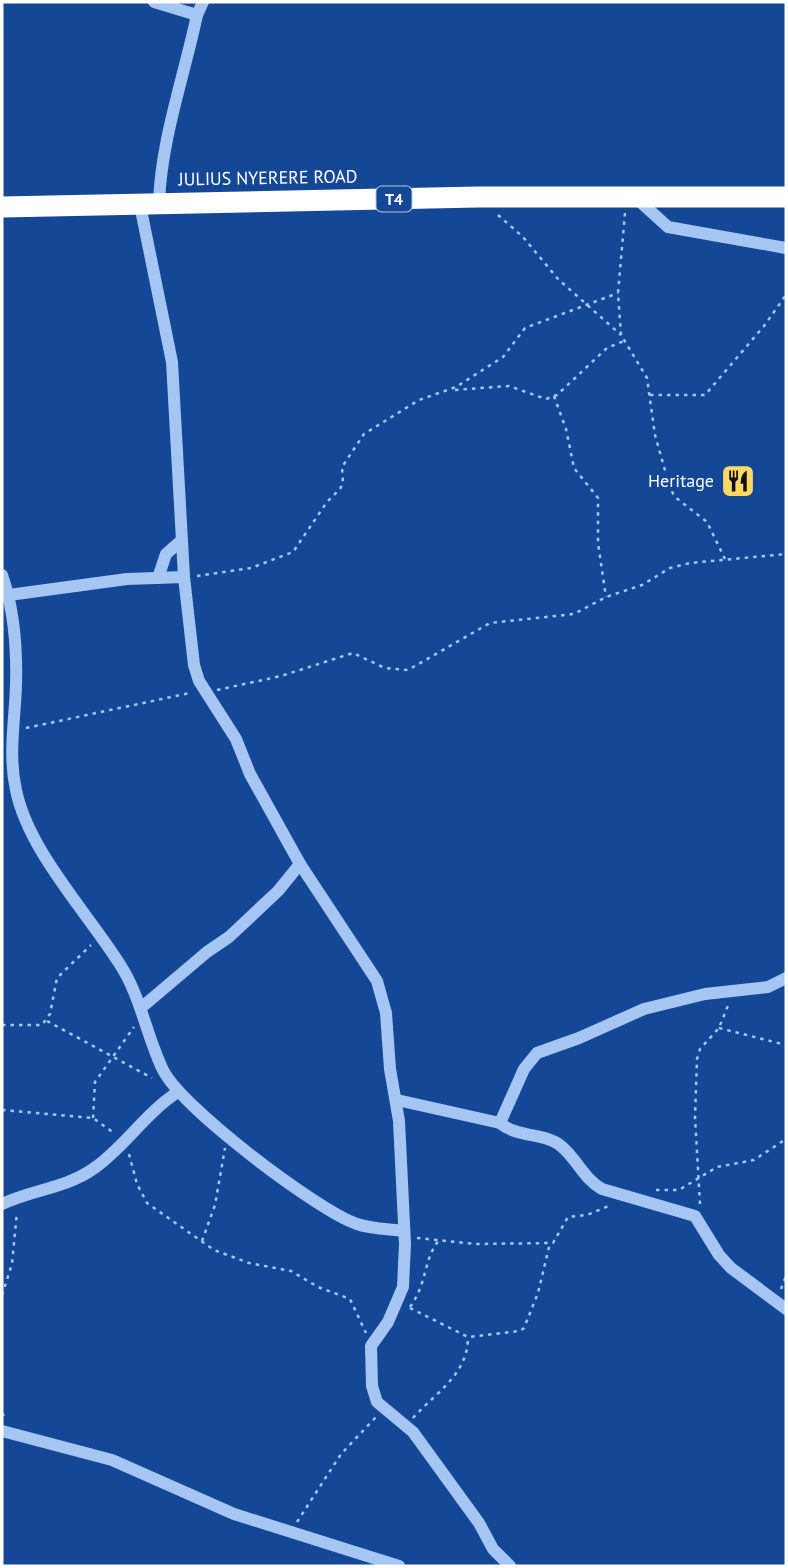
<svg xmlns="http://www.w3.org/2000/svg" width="788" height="1568" font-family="'PT Sans',sans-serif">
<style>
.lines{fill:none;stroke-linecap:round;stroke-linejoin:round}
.path{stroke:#a5c5f2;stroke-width:2.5;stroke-dasharray:3.5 5;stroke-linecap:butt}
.minor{stroke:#a5c5f2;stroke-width:12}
.highway{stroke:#fff;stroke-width:21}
.labels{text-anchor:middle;stroke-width:7;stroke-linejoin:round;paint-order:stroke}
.shield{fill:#144896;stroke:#b8c8e0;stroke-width:2}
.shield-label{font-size:16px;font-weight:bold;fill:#fff}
.street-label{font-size:18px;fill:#fff;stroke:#144896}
.poi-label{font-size:18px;fill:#fff;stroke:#144896;text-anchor:end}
</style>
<rect width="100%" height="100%" fill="#144896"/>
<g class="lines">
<!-- path -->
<g class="path">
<path d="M625,213L618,293L621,335L647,378L655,435L670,488L675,497L707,522L725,559"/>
<path d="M498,215L523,237L558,279L621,335"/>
<path d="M455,390L509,386L546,399L557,395L607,348L624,341"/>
<path d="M650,395H705L764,326L786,295"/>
<path d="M554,396L566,429L574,468L598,498V543L606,597"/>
<path d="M197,576L251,568L293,552L327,502L340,489L343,483L342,467L364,434L419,400L456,387L503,357L525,328L618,293"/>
<path d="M217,690L281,676L353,653L385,668L408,670L490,623L574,614L606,597L642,585L670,568L690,563L786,554"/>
<path d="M26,728L190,693"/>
<path d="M47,1021L152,1078"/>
<path d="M2,1025H42L50,1014L57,978L91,945"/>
<path d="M719,1028L786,1045"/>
<path d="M2,1110L93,1118L114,1133"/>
<path d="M93,1118L95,1082L134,1027"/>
<path d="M129,1154L137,1184L147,1203L214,1250L249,1263L291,1271L318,1287L350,1299L366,1333"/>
<path d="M656,1190H679L717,1167L754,1160L786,1139"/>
<path d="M700,1204L695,1117L697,1059L700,1049L719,1028L729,1003"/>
<path d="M417,1238L476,1244L553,1243L568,1217L587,1215L611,1205"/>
<path d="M202,1241L215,1205L225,1148"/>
<path d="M781,1289L786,1276"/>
<path d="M2,1295L12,1264L17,1212"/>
<path d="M410,1307C428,1282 423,1260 439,1240"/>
<path d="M410,1308L468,1337L520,1331L524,1328L538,1293L550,1243"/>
<path d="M2,1413L6,1419"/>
<path d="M413,1418C435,1393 468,1375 468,1337"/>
<path d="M297,1522L341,1454L377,1416"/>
</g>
<!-- minor -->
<g class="minor">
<path d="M154,2L197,15"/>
<path d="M636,198L668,227L786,248"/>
<path d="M159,203C161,140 184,77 197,15L203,2"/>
<path d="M140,205L172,362L184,577L194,665L199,681L236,739L250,774L300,864L377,981L386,1013L390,1069L399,1121L405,1244L403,1287L388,1322L371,1346L372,1386L377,1402L413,1432L479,1523L493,1549L510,1566"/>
<path d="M2,575C14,609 17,649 16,685C15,720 8,755 16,790C28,850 86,911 119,963C141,996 146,1035 163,1070C183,1109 310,1204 352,1222C367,1229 388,1229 404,1231"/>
<path d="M158,578L166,554L182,540"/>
<path d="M9,595L127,579L184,577"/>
<path d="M142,1007L207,952L229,937L278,891L300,864"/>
<path d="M397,1100L500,1123L524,1069L537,1053L579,1038L644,1009L705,994L768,987L786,978"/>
<path d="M500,1123C517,1138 547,1133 561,1146C577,1159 583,1178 602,1189L695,1216L719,1255L731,1268L786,1309"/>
<path d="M2,1204C31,1190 66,1188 93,1169C125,1147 145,1113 178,1092"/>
<path d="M2,1431L112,1460L234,1514L399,1566"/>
</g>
<!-- highway -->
<path class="highway" d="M2,207L478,197H786"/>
</g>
<!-- icons -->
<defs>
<g id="restaurant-square" transform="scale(1.75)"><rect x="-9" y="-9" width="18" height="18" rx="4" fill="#ffd866" stroke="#144896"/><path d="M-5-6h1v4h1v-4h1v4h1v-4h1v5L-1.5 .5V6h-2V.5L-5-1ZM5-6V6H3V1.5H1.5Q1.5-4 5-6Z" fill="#111"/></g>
</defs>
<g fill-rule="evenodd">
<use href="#restaurant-square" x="738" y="481"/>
</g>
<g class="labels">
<!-- shield labels -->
<rect class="shield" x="376.5" y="186.5" width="35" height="25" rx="5"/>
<g class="shield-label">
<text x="394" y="205">T4</text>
</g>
<!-- street labels -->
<g class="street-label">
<text transform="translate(268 178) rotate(-1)" y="6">JULIUS NYERERE ROAD</text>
</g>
<!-- poi labels -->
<g class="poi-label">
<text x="714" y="487">Heritage</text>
</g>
</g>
<!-- border -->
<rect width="788" height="1568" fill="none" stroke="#ffffff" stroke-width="7"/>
</svg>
